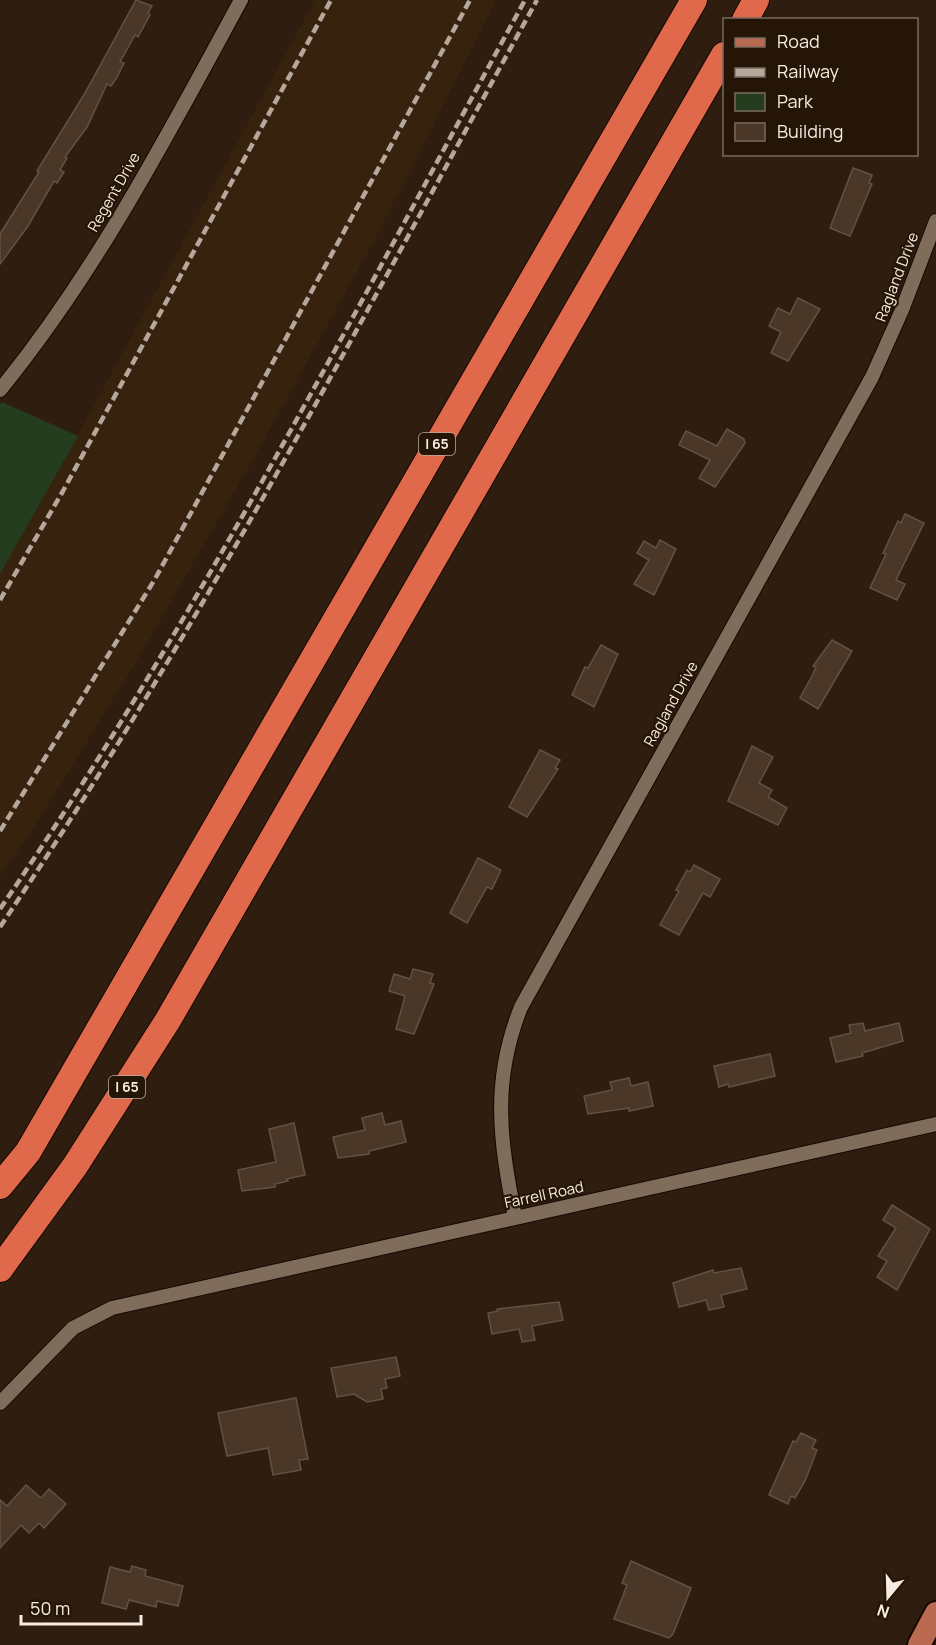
<svg xmlns="http://www.w3.org/2000/svg" width="936" height="1645" font-family="Manrope,sans-serif">
<style>
.built{fill:#37220e}
.green{fill:#233d1e}
.building{fill:#4a3728;stroke:#645141;stroke-width:1.5}
.lines{fill:none;stroke-linecap:round;stroke-linejoin:round}
.minor-casing{stroke:#160800;stroke-width:16}
.primary-casing{stroke:#160800;stroke-width:26}
.motorway-casing{stroke:#160800;stroke-width:28}
.minor{stroke:#806c5b;stroke-width:14}
.primary{stroke:#ba6a51;stroke-width:22}
.motorway{stroke:#e0694b;stroke-width:26}
.rail{stroke:#b5a79c;stroke-width:4.5;stroke-dasharray:9 4.5;stroke-linecap:butt}
.labels{text-anchor:middle;stroke-width:4.5;stroke-linejoin:round;paint-order:stroke}
.shield{fill:#251507;stroke:#b9aca0;stroke-width:1.5}
.shield-label{font-size:14px;font-weight:bold;fill:#f8ece2}
.street-label{font-size:15px;fill:#f8ece2;stroke:#251507}
</style>
<rect width="100%" height="100%" fill="#2f1e10"/>
<!-- built -->
<path class="built" d="M315,0H496L377,235L260,447L136,662L38,821L0,876V572L56,475Z"/>
<!-- green -->
<path class="green" d="M2,402L78,436L0,574V405Z"/>
<!-- building -->
<g class="building">
<path d="M136,0L152,6L148,13L150,15L138,37L135,35L120,62L124,63L117,77L111,86L107,84L87,127L65,157L67,158L60,170L64,172L57,183L54,181L28,226L0,264V234L39,172L37,171L85,93Z"/>
<path d="M853,168L872,175L869,183L872,184L850,236L830,228Z"/>
<path d="M798,298L820,309L788,361L771,353L781,332L769,326L778,308L790,314Z"/>
<path d="M727,429L744,439L745,443L715,487L699,478L710,460L679,445L686,431L717,446Z"/>
<path d="M905,514L924,523L896,580L905,584L897,600L870,588L886,554L883,553L898,521L901,523Z"/>
<path d="M660,540L676,549L654,595L634,584L649,560L637,553L644,541L656,548Z"/>
<path d="M832,640L852,651L818,709L800,698L812,676L816,667L813,666Z"/>
<path d="M601,645L618,654L594,707L572,695L585,667L588,668Z"/>
<path d="M752,746L773,757L759,783L772,790L768,797L787,808L778,825L728,801Z"/>
<path d="M540,750L560,760L555,768L558,769L527,817L509,807Z"/>
<path d="M478,858L501,870L492,889L487,887L467,923L450,913Z"/>
<path d="M694,865L720,879L710,897L703,893L679,935L660,925L679,891L676,890L687,870L690,872Z"/>
<path d="M413,969L433,974L430,983L434,984L414,1034L396,1029L405,996L389,991L394,974L410,979Z"/>
<path d="M863,1023L865,1031L899,1023L903,1041L862,1053L863,1056L836,1062L830,1038L851,1033L849,1025Z"/>
<path d="M770,1054L775,1076L729,1087L728,1084L719,1087L714,1066Z"/>
<path d="M629,1078L631,1086L648,1082L653,1106L629,1111V1108L588,1114L584,1096L612,1090L610,1082Z"/>
<path d="M382,1113L385,1125L401,1121L406,1142L369,1151V1154L338,1158L333,1137L365,1130L362,1118Z"/>
<path d="M294,1123L305,1175L287,1179L288,1181L275,1184V1187L242,1191L238,1170L276,1162L269,1129Z"/>
<path d="M892,1205L930,1229L897,1290L877,1277L887,1261L878,1256L896,1228L883,1220Z"/>
<path d="M741,1268L747,1289L721,1295L724,1307L709,1310L706,1300L679,1307L673,1283L713,1270L714,1273Z"/>
<path d="M559,1302L563,1320L532,1326L535,1340L522,1342L519,1329L492,1334L488,1313L498,1311L497,1309Z"/>
<path d="M396,1357L400,1376L385,1379L387,1388L381,1389L383,1399L367,1402L354,1394L337,1397L331,1368Z"/>
<path d="M296,1398L308,1459L299,1460L301,1470L273,1475L268,1448L227,1456L218,1413Z"/>
<path d="M801,1433L816,1440L812,1448L817,1450L805,1481L795,1498L791,1496L788,1504L769,1495L793,1441L796,1442Z"/>
<path d="M26,1485L41,1498L49,1489L66,1504L44,1528L39,1523L29,1533L21,1525L0,1548V1500L7,1506Z"/>
<path d="M631,1561L691,1588L673,1634L669,1638L614,1619L627,1585L622,1583Z"/>
<path d="M132,1566L146,1570L145,1576L183,1586L178,1606L157,1601L156,1607L129,1600L126,1609L102,1603L110,1567L130,1572Z"/>
</g>
<g class="lines">
<!-- minor casing -->
<g class="minor-casing">
<g id="minor">
<path d="M0,390C97,271 168,134 241,0"/>
<path d="M515,1217C500,1141 491,1082 521,1007L872,377L902,310L936,221"/>
<path d="M0,1403L73,1328L112,1308L936,1124"/>
</g>
</g>
<!-- primary casing -->
<g class="primary-casing">
<path id="primary" d="M919,1645L936,1613"/>
</g>
<!-- motorway casing -->
<g class="motorway-casing">
<g id="motorway">
<path d="M745,20L756,0"/>
<path d="M0,1186L28,1152L694,0"/>
<path d="M0,1269L75,1166L168,1020L724,55"/>
</g>
</g>
<!-- minor -->
<use href="#minor" class="minor"/>
<!-- primary -->
<use href="#primary" class="primary"/>
<!-- motorway -->
<use href="#motorway" class="motorway"/>
<!-- rail -->
<g class="rail">
<path d="M0,600L63,491L331,0"/>
<path d="M0,831L155,579L470,0"/>
<path d="M0,909C197,620 357,307 525,0"/>
<path d="M0,927C200,630 365,313 537,0"/>
</g>
</g>
<g class="labels">
<!-- shield labels -->
<g class="shield">
<rect x="419" y="433" width="36" height="22" rx="4.5"/>
<rect x="109" y="1076" width="36" height="22" rx="4.5"/>
</g>
<g class="shield-label">
<text x="437" y="449">I 65</text>
<text x="127" y="1092">I 65</text>
</g>
<!-- street labels -->
<g class="street-label">
<text transform="translate(114 192) rotate(-60)" y="5">Regent Drive</text>
<text transform="translate(897 277) rotate(-69)" y="5">Ragland Drive</text>
<text transform="translate(671 704) rotate(-61)" y="5">Ragland Drive</text>
<text transform="translate(544 1195) rotate(-12)" y="5">Farrell Road</text>
</g>
</g>
<!-- legend -->
<rect x="723" y="18" width="195" height="138" fill="#251507" stroke="#796b5f" stroke-width="1.5"/>
<rect x="735" y="38" width="30" height="9" fill="#ba6a51" stroke="#796b5f" stroke-width="1.5"/>
<text x="777" y="48" font-size="18" fill="#f8ece2">Road</text>
<rect x="735" y="68" width="30" height="9" fill="#b5a79c" stroke="#796b5f" stroke-width="1.5"/>
<text x="777" y="78" font-size="18" fill="#f8ece2">Railway</text>
<rect x="735" y="93" width="30" height="18" fill="#233d1e" stroke="#796b5f" stroke-width="1.5"/>
<text x="777" y="108" font-size="18" fill="#f8ece2">Park</text>
<rect x="735" y="123" width="30" height="18" fill="#4a3728" stroke="#796b5f" stroke-width="1.5"/>
<text x="777" y="138" font-size="18" fill="#f8ece2">Building</text>
<!-- north arrow -->
<g transform="translate(888 1597) rotate(199)" stroke="#251507" stroke-width="4.5" paint-order="stroke">
<path d="M0-4.5L10 22L0 15L-10 22Z" fill="#f8ece2"/>
<text y="-9" font-size="16" font-weight="bold" text-anchor="middle" fill="#f8ece2">N</text>
</g>
<!-- scale -->
<path d="M21 1615v9h120v-9" fill="none" stroke="#f8ece2" stroke-width="3"/>
<text x="30" y="1615" font-size="18" fill="#f8ece2" stroke="#251507" stroke-width="4.5" paint-order="stroke">50 m</text>
</svg>
